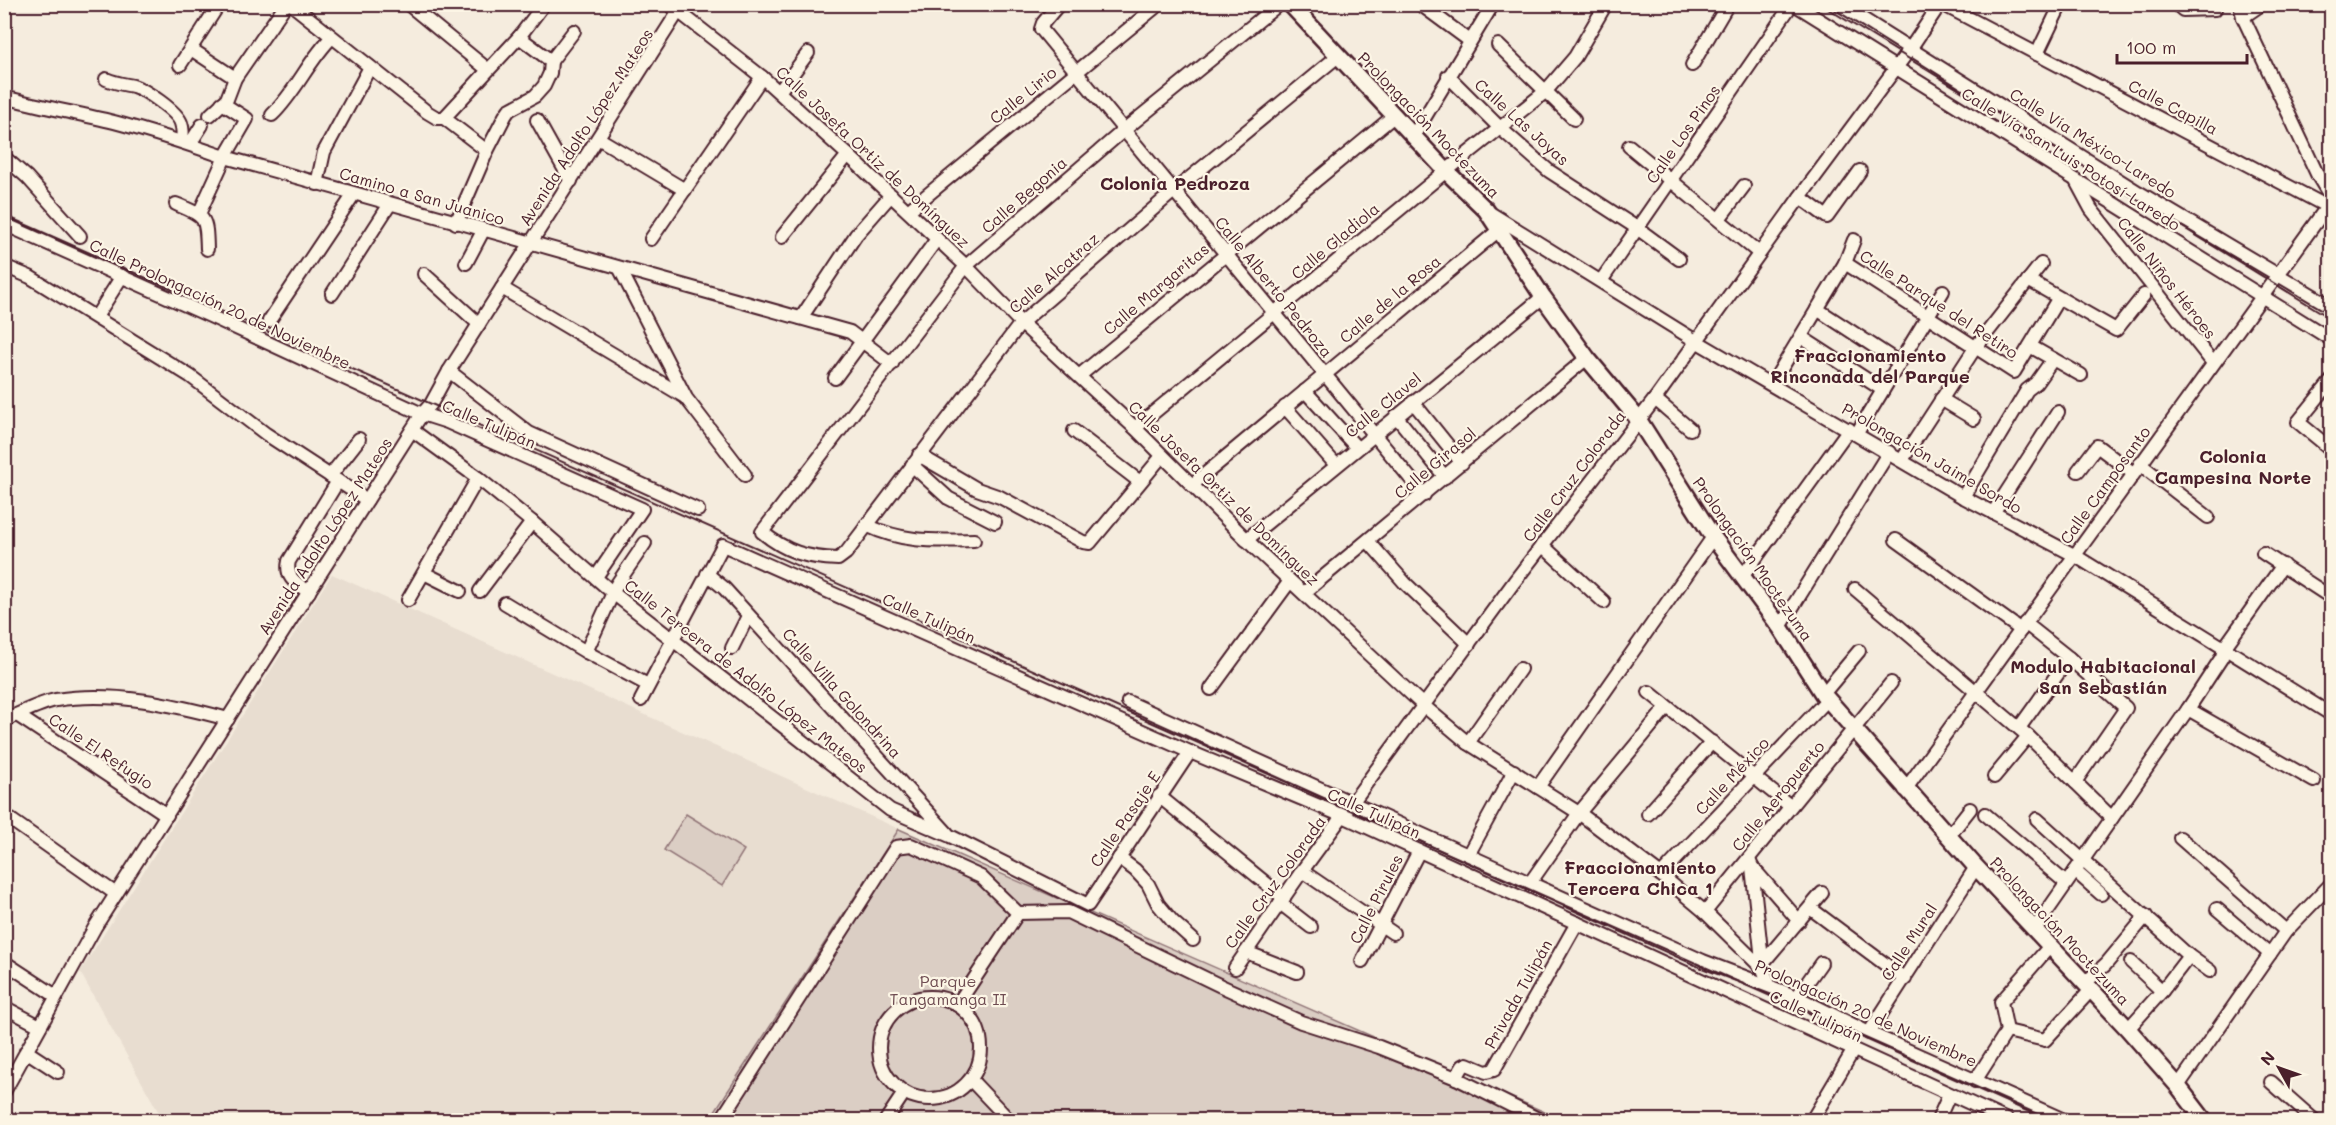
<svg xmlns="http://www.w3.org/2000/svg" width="2336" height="1125" font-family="Mali,sans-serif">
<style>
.built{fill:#e8ddd0}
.green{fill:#dbcec4;stroke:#927678;stroke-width:1.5}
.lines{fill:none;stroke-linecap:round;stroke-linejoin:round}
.minor-casing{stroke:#4a1f2b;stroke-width:16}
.major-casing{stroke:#4a1f2b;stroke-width:20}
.minor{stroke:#fcf5e5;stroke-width:12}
.major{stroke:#fcf5e5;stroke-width:15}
.rail{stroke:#4a1f2b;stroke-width:2}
.labels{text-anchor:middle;stroke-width:4.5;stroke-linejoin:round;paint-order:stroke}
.street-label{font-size:16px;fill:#4a1f2b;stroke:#fcf5e5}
.park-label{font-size:16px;fill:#6e4b51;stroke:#fcf5e5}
.neighbourhood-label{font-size:18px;font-weight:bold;fill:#4a1f2b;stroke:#fcf5e5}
</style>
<rect width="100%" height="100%" fill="#f5ecde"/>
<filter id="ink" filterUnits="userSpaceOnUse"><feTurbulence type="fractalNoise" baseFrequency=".0167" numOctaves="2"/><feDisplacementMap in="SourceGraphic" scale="12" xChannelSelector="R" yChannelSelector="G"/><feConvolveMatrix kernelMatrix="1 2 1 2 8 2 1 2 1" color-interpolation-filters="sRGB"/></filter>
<g filter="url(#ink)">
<!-- built -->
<path class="built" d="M332,574L899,829L709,1120H163L80,972Z"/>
<!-- green -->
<g class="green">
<path d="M686,814L744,850L722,886L664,850Z"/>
<path d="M899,829L1563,1120H709Z"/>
</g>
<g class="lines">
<!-- minor casing -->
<g class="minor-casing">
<g id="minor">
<path d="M291,4L427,112L437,118H444L487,151"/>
<path d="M408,4L487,69"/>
<path d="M669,4L762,77L848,155L966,266L1021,323L1135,428L1256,549L1424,706L1468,743L1579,813L1661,875L1705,912L1763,969L1769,984"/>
<path d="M1059,4L1043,23L1041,29L1424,495"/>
<path d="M1279,4L1124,130L966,266L762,532C786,552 807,558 838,559L846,553L1021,323L1174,191L1338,56"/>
<path d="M1420,4L1470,41"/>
<path d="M1794,4L2332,340"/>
<path d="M1839,4L2138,192L2332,307"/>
<path d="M1942,4L2326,206"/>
<path d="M2176,4L2183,10L2215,9"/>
<path d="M2240,4L2243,17L2318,176L2332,199"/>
<path d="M2243,17L2262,4"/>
<path d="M519,37L551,61"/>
<path d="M1498,45L1574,119"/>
<path d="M191,49L235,78"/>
<path d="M2037,54L2061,4"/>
<path d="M551,61L574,31"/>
<path d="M180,65L219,4"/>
<path d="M1692,65L1728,4"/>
<path d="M1448,76L1500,128L1549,171L1637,228L1679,259"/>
<path d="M106,79C115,83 123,84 133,86C144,89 177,111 181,123C183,129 183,135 182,141"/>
<path d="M779,92L808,53"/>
<path d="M4,97C41,107 77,113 114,122C152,132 188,144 225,157L850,332L892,364"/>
<path d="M210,115L227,99L235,78L286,4"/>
<path d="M272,115C296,92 308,61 332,37"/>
<path d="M444,118L519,37L544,4"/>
<path d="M537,120L571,181"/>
<path d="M1414,135L1493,4"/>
<path d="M598,138L685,190"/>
<path d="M190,144L202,125"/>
<path d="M1629,146L1759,253"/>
<path d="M4,157L27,177L80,236"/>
<path d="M2077,183L2091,209L2213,363"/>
<path d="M317,184L324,152L370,67"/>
<path d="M1800,197L1827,217L1860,171"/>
<path d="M176,204C206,217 206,216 207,249"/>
<path d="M908,211L1159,4"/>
<path d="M1487,211L1696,341L1963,497L2074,555L2332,715"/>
<path d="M199,214L225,157L247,119L222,103"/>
<path d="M1719,219L1744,186"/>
<path d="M456,223L487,151L505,116L509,110L535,96L544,86L550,73L551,61"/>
<path d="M4,224L210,316L422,414L447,422L642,509L596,577"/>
<path d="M782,237L848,155"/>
<path d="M651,239L762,77"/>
<path d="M466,263L483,231"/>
<path d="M1845,263L2014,372L2058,299"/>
<path d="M4,266L30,277L190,376L266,434L367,500"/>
<path d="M620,269L686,398L745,475"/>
<path d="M424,274L479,324"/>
<path d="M2028,280L2116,330L2144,295"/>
<path d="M1601,281L1792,4"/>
<path d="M502,288L685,397"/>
<path d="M332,294L390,204"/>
<path d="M1817,309L1898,362"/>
<path d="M96,317L122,276"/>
<path d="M801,318L856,235L891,195"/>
<path d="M269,321L354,194"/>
<path d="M1801,337L1883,390"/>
<path d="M2030,346L2081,375"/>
<path d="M449,371L529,433L698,510"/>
<path d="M1079,376L1395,115"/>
<path d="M835,378L937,239"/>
<path d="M2332,380L2298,422L2332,450"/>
<path d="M1772,384L1845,263L1854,240"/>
<path d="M1305,391L1357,448"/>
<path d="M1655,399L1690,429"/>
<path d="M1941,399L1974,419"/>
<path d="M1413,402L1462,463"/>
<path d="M1285,407L1336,465"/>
<path d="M1396,416L1445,477"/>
<path d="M1135,428L1446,171L1545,92L1575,57L1606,4"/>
<path d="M412,430L478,478L532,522L613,593L890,810L950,836L1088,905L1190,752"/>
<path d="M1074,431L1140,482"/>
<path d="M1857,433L1943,291"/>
<path d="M919,455L977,489L1000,497L1083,542L1090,543L1162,456"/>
<path d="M1902,460L1975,348L2041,264"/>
<path d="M2140,464L2208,517"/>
<path d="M912,465L948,498L995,522"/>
<path d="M2078,471L2097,446L2133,473"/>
<path d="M330,476L359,439"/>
<path d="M1192,485L1499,230"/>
<path d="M1963,497L2027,390L2036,383L2053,359"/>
<path d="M1993,513L2058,412"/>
<path d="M866,525C904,543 934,541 974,540"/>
<path d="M1246,540L1543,297"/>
<path d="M1896,540L2021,630"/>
<path d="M1368,541L1405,583L1469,644"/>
<path d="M1542,545L1604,602"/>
<path d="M2263,553L2332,598"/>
<path d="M424,573L460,591"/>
<path d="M707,574L724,588L947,833"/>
<path d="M1742,577L1849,429"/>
<path d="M1855,589L2028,736L2112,818"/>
<path d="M480,591L532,522"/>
<path d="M309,592C296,583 285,578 289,561L338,481"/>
<path d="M1304,593L1587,358"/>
<path d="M408,600L478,478"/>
<path d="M505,603L586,652L648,685"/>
<path d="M2025,623L2069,658L2126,708L2075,782"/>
<path d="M1780,627L1889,452"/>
<path d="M732,648L748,616"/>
<path d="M586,652L617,584L645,543"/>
<path d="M1211,689L1290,581"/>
<path d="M1649,692L1790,806"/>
<path d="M1823,694L1859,651"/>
<path d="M641,700L723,545L1190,752L1343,816L2007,1120"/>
<path d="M1128,702L1703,961L1797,997L1869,1033L2064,1120"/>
<path d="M2188,709L2314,781"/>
<path d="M17,715L167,815"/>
<path d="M4,720C20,714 39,703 56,700C113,691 172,704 228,719"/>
<path d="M2019,728L2069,658"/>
<path d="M1468,743L1520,669"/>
<path d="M1994,777L2028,736"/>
<path d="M1538,787L1713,537"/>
<path d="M1905,790L2332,200"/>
<path d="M1159,796L1284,898"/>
<path d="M1648,814L1712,742"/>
<path d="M1985,814L2066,883"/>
<path d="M4,815L116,894"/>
<path d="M2037,819L2189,956L2210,971"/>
<path d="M1948,837L1970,809"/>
<path d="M2180,838L2286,931"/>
<path d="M1468,855L1514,771"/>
<path d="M1119,858L1135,870L1148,884L1158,904L1173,922L1193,940"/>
<path d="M1749,859L1752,867L1763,969"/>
<path d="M1752,867L1799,921"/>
<path d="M1302,871L1393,933"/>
<path d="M2075,871L2101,894"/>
<path d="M1661,875L1827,700"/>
<path d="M1530,883L1579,813L1667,707"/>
<path d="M1280,903L1311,927"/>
<path d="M1810,908L1905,979"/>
<path d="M2217,909L2270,954"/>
<path d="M1705,912L1891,683"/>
<path d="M1018,913L1068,912L1221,986L1301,1022L1379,1047L1456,1078L1540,1120"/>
<path d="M2034,930L2188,709L2222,657L2224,648L2283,565"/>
<path d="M1246,952L1297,972"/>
<path d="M1362,961L1419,851"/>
<path d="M4,962L56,996"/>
<path d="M2131,962L2162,991"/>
<path d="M1762,964L1822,893"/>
<path d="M1235,968L1302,871L1514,582L1655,399L1800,197L1910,49L1940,4"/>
<path d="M2085,983L2106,964L2146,916"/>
<circle cx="930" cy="1048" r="51"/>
<path d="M1797,997L1821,963"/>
<path d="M4,1007L40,1026"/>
<path d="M2128,1029L2162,991L2189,956"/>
<path d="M2007,1031L2045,1040L2091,990"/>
<path d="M1869,1033L1976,867"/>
<path d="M26,1051L58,1072"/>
<path d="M1456,1078L1463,1066L1467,1064L1486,1072L1494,1070L1577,923"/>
<path d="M971,1080L1009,1120"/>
<path d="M1975,1081L2007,1031L2001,1002L2050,946"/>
<path d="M2271,1082L2314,1120"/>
<path d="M2178,1086L2286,931L2332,883"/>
<path d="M4,1092L95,927L422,414L431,404L449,371L683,4"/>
<path d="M4,1116L10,1120"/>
<path d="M721,1120L896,847L911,845L981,877L1018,913L957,1005"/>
<path d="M886,1120L904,1093"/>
<path d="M1812,1120L1853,1051"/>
<path d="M1938,1120L1949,1095"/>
</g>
</g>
<!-- major casing -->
<g class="major-casing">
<path id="major" d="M1290,4L1446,171L1486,210L1543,297L1587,358L1638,419L1713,537L1780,627L1823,694L1976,867L2128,1029L2178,1086L2204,1120"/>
</g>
<!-- minor -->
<use href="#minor" class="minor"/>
<!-- major -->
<use href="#major" class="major"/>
<!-- rail -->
<g class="rail">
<path d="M1820,4L2332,319"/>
<path d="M4,215L2051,1120"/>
</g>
</g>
</g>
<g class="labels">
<!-- street labels -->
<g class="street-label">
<text transform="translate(1023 95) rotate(-39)" y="6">Calle Lirio</text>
<text transform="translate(2173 107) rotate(28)" y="6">Calle Capilla</text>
<text transform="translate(1522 122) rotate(42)" y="6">Calle Las Joyas</text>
<text transform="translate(1429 125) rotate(46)" y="6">Prolongación Moctezuma</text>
<text transform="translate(586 127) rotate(-57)" y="6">Avenida Adolfo López Mateos</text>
<text transform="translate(1683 134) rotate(-55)" y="6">Calle Los Pinos</text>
<text transform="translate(2093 143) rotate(32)" y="6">Calle Vía México-Laredo</text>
<text transform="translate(873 157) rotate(43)" y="6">Calle Josefa Ortiz de Domínguez</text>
<text transform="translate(2071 159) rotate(32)" y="6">Calle Vía San Luis Potosí-Laredo</text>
<text transform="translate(1024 195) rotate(-41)" y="6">Calle Begonia</text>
<text transform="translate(422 196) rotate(16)" y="6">Camino a San Juanico</text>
<text transform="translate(1335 241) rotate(-40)" y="6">Calle Gladiola</text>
<text transform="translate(1054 273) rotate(-41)" y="6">Calle Alcatraz</text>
<text transform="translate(2167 278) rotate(52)" y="6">Calle Niños Héroes</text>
<text transform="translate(1274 287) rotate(51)" y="6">Calle Alberto Pedroza</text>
<text transform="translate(1156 289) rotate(-40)" y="6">Calle Margaritas</text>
<text transform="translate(1390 299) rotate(-40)" y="6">Calle de la Rosa</text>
<text transform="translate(220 304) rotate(25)" y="6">Calle Prolongación 20 de Noviembre</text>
<text transform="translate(1939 304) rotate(33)" y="6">Calle Parque del Retiro</text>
<text transform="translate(1383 405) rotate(-39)" y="6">Calle Clavel</text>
<text transform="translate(489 424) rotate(23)" y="6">Calle Tulipán</text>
<text transform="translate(1932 458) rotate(30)" y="6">Prolongación Jaime Sordo</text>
<text transform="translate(1435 463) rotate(-40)" y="6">Calle Girasol</text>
<text transform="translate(1574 476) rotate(-53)" y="6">Calle Cruz Colorada</text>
<text transform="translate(2105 485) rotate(-54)" y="6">Calle Camposanto</text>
<text transform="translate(1224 493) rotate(44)" y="6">Calle Josefa Ortiz de Domínguez</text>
<text transform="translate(325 536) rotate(-57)" y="6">Avenida Adolfo López Mateos</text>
<text transform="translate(1753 559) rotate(55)" y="6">Prolongación Moctezuma</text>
<text transform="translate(929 618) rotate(24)" y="6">Calle Tulipán</text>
<text transform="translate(746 676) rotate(38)" y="6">Calle Tercera de Adolfo López Mateos</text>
<text transform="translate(842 693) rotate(48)" y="6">Calle Villa Golondrina</text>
<text transform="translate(101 751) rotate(34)" y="6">Calle El Refugio</text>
<text transform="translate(1732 776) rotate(-47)" y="6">Calle México</text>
<text transform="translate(1778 796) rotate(-51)" y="6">Calle Aeropuerto</text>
<text transform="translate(1374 813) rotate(24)" y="6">Calle Tulipán</text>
<text transform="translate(1125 819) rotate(-56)" y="6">Calle Pasaje E</text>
<text transform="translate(1275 882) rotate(-54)" y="6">Calle Cruz Colorada</text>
<text transform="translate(1376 899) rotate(-63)" y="6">Calle Pirules</text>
<text transform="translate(2060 931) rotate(47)" y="6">Prolongación Moctezuma</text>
<text transform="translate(1909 942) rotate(-57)" y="6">Calle Mural</text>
<text transform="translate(1518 994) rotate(-61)" y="6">Privada Tulipán</text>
<text transform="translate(1866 1013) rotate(24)" y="6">Prolongación 20 de Noviembre</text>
<text transform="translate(1816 1016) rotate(25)" y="6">Calle Tulipán</text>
</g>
<!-- park labels -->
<g class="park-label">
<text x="948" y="987">Parque<tspan x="948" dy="18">Tangamanga II</tspan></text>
</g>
<!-- neighbourhood labels -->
<g class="neighbourhood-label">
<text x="1175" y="190">Colonia Pedroza</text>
<text x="1870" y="362">Fraccionamiento<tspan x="1870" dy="21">Rinconada del Parque</tspan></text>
<text x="2233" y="463">Colonia<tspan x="2233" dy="21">Campesina Norte</tspan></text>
<text x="2103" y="673">Modulo Habitacional<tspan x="2103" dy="21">San Sebastián</tspan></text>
<text x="1640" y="874">Fraccionamiento<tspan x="1640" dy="21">Tercera Chica 1</tspan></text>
</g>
</g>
<!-- margin -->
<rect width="2336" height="1125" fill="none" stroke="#fcf5e5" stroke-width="24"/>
<rect x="12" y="12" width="2312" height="1101" fill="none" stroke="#4a1f2b" stroke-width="2" filter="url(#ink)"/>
<!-- north arrow -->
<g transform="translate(2279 1068) rotate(310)" stroke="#fcf5e5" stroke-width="4.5" paint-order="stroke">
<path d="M0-4.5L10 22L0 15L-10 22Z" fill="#4a1f2b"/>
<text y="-9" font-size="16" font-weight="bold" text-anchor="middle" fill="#4a1f2b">N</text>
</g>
<!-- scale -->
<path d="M2117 54v9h130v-9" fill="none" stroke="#4a1f2b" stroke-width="3"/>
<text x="2126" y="54" font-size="18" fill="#4a1f2b" stroke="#fcf5e5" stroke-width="4.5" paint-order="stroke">100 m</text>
</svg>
